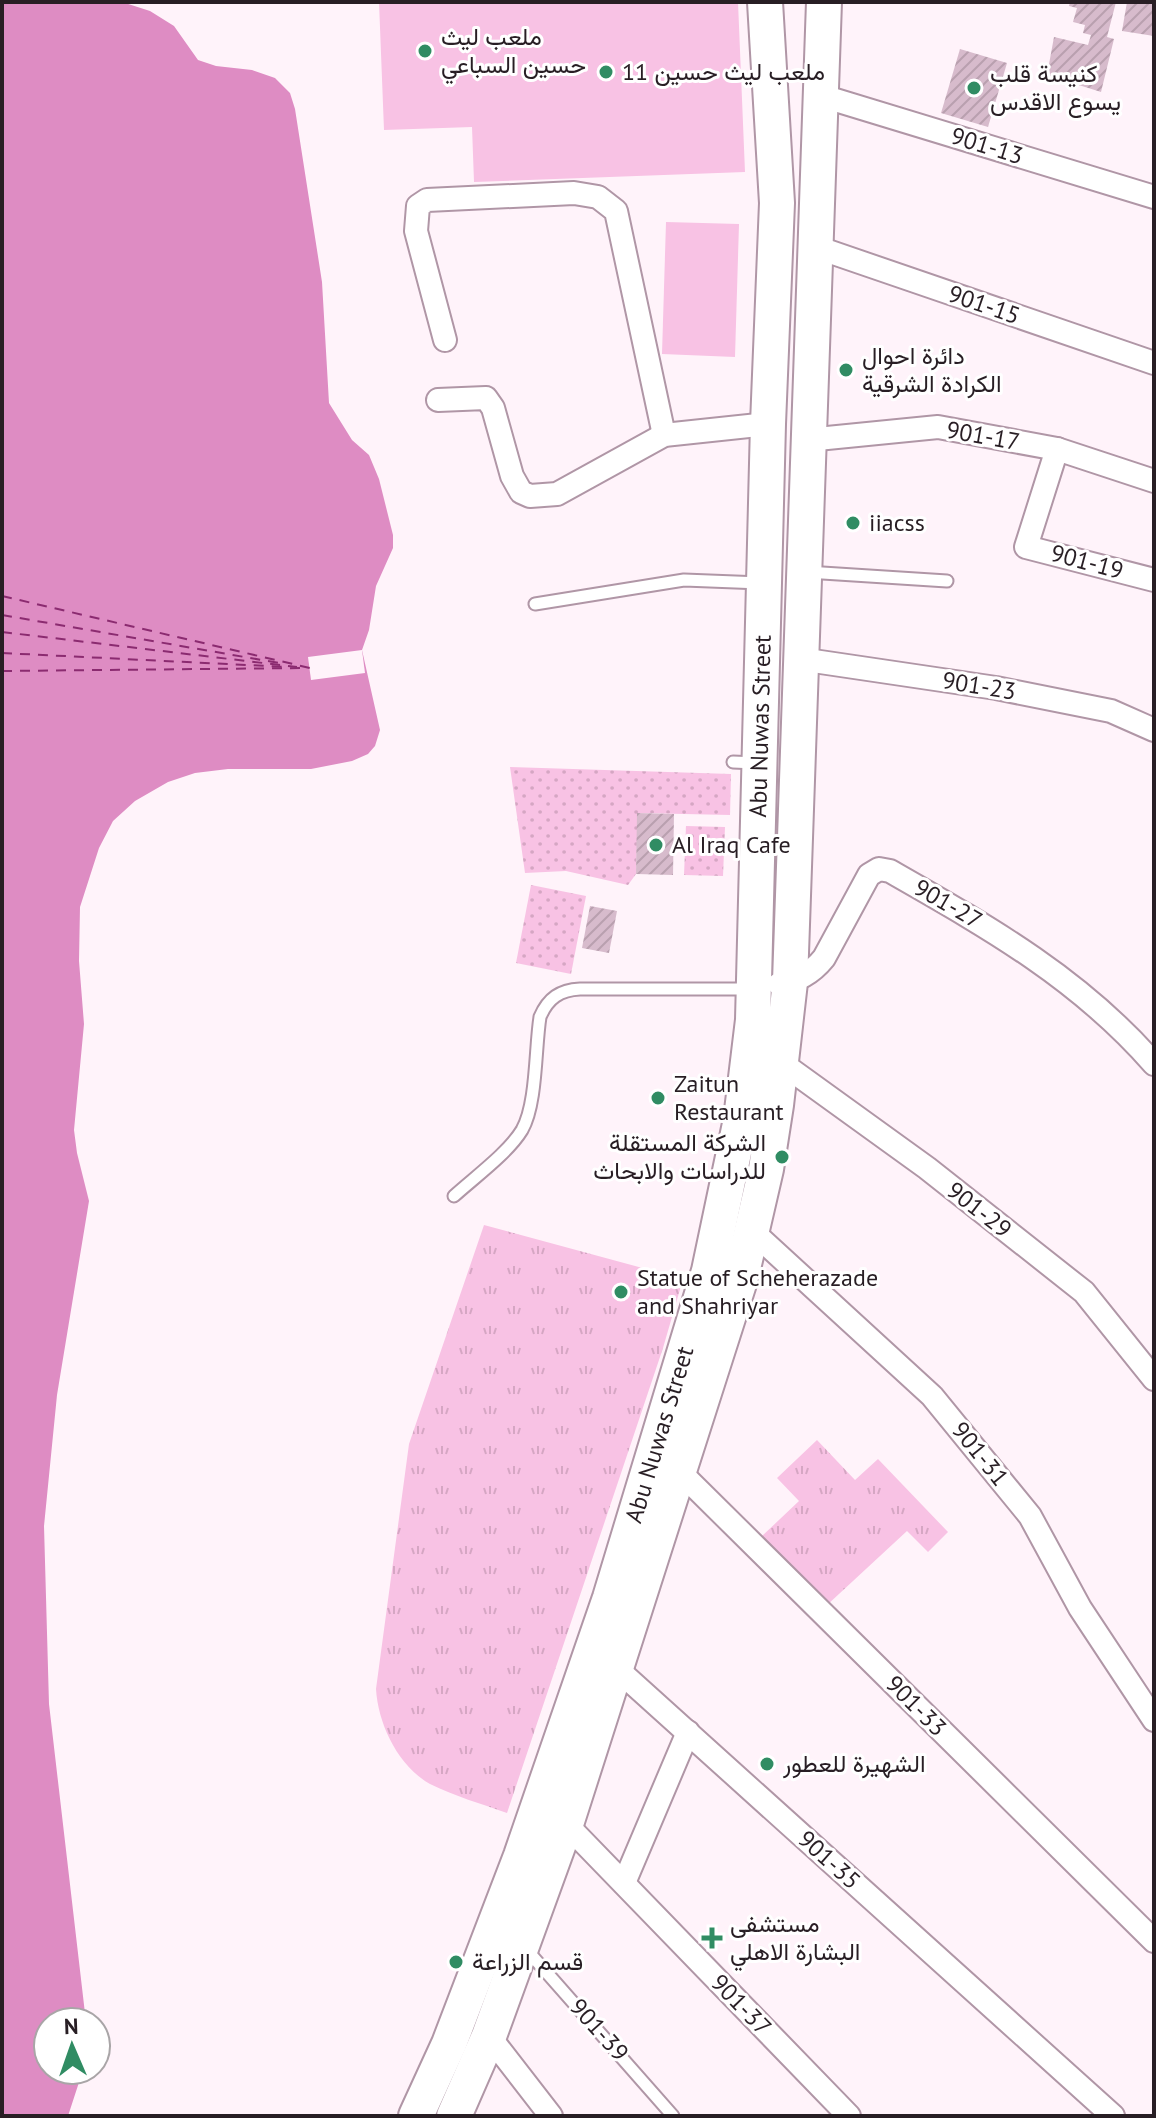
<svg xmlns="http://www.w3.org/2000/svg" width="1156" height="2118" font-family="'PT Sans',Vazirmatn,sans-serif">
<style>
.grass{fill:url(#grass-dots)}
.park{fill:url(#park-tufts)}
.pitch{fill:#f8c2e4}
.water{fill:#de8cc3}
.pier{fill:#fff3fa}
.lines{fill:none;stroke-linecap:round;stroke-linejoin:round}
.ferry{stroke:#8b2b70;stroke-width:2;stroke-dasharray:10 8;stroke-linecap:butt}
.building{fill:url(#building-hatch)}
.lane-casing{stroke:#b096a6;stroke-width:15}
.street-casing{stroke:#b096a6;stroke-width:26}
.primary-casing{stroke:#b096a6;stroke-width:38}
.lane{stroke:#fff;stroke-width:11}
.street{stroke:#fff;stroke-width:22}
.primary{stroke:#fff;stroke-width:34}
.poi-dot{fill:#308c63;stroke:#fff;stroke-width:3}
.labels{text-anchor:middle;stroke-width:6;stroke-linejoin:round;paint-order:stroke}
.poi-label{font-size:24px;fill:#281e24;stroke:#fff;text-anchor:start}
.street-label{font-size:24px;fill:#281e24;stroke:#fff}
</style>
<defs>
<pattern id="grass-dots" width="8" height="8" patternUnits="userSpaceOnUse" patternTransform="scale(2)"><rect width="8" height="8" fill="#f8c2e4"/><path d="M2 2h.1M6 6h.1" fill="none" stroke="#d5a6c3" stroke-width="1.8" stroke-linecap="round"/></pattern>
<pattern id="park-tufts" width="24" height="20" patternUnits="userSpaceOnUse" patternTransform="scale(2)"><rect width="24" height="20" fill="#f8c2e4"/><path d="M3 7l-1-3M5 7V3M7 7l1-3M15 17l-1-3M17 17v-4M19 17l1-3" fill="none" stroke="#d5a6c3"/></pattern>
<pattern id="building-hatch" width="6" height="6" patternUnits="userSpaceOnUse" patternTransform="scale(2)"><rect width="6" height="6" fill="#d7bbcc"/><path d="M-1 1l2-2M0 6l6-6M5 7l2-2" fill="none" stroke="#b9a0af"/></pattern>
</defs>
<rect width="100%" height="100%" fill="#fff3fa"/>
<!-- grass -->
<g class="grass">
<path d="M510,767L731,774L730,815L638,813L636,874L628,885L566,871L525,873Z"/>
<path d="M686,826L725,827L723,876L684,875Z"/>
<path d="M531,885L586,896L571,974L516,963Z"/>
</g>
<!-- park -->
<g class="park">
<path d="M484,1225L683,1279L663,1348L507,1813C482,1804 454,1796 430,1784C398,1766 378,1724 376,1689L409,1444Z"/>
<path d="M817,1440L855,1480L878,1459L948,1532L928,1552L907,1531L826,1606L761,1537L799,1501L777,1478Z"/>
</g>
<!-- pitch -->
<g class="pitch">
<path d="M379,2H738L745,172L474,182L472,127L384,130Z"/>
<path d="M666,222L739,224L735,357L662,354Z"/>
</g>
<!-- water -->
<path class="water" d="M2,2H122L150,11L174,26L198,60L216,66L252,70L275,78L290,93L295,109L322,282L329,403L352,440L369,455L379,479L393,535V548L376,586L369,630L362,650L380,730L375,746L368,754L352,761L311,769H228L195,773L168,782L135,801L113,821L99,848L80,907L79,961L84,1024L74,1130L77,1153L89,1201L57,1395L44,1526L49,1704L86,2022H48V2070H83L68,2116H2Z"/>
<!-- pier -->
<path class="pier" d="M362,650L365,673L311,680L308,657Z"/>
<g class="lines">
<!-- ferry -->
<g class="ferry">
<path d="M2,596L310,668"/>
<path d="M2,615L285,664"/>
<path d="M2,632L297,667"/>
<path d="M2,653L289,667"/>
<path d="M2,671L305,668"/>
</g>
</g>
<!-- building -->
<g class="building">
<path d="M1070,2H1116L1107,37L1114,39L1101,92L1047,75L1054,37L1088,45L1091,35L1083,33L1085,25L1073,22L1077,8L1069,6Z"/>
<path d="M1127,2H1154V36L1122,31Z"/>
<path d="M960,49L1007,63L988,127L941,113Z"/>
<path d="M637,813L674,814L673,875L636,874Z"/>
<path d="M590,906L617,911L609,953L582,948Z"/>
</g>
<g class="lines">
<!-- lane casing -->
<g class="lane-casing">
<g id="lane">
<path d="M807,572L947,581"/>
<path d="M535,604L684,580L761,583"/>
<path d="M733,762L756,763"/>
<path d="M454,1196C475,1177 508,1153 522,1130C537,1104 535,1048 540,1017C548,998 560,990 580,989H750"/>
<path d="M526,1949L673,2116"/>
</g>
</g>
<!-- street casing -->
<g class="street-casing">
<g id="street">
<path d="M819,95L1154,197"/>
<path d="M813,246L1154,363"/>
<path d="M445,340L416,231L418,206L427,200L574,193L598,197L616,211L664,435"/>
<path d="M438,400L486,398L493,408L512,476L521,492L530,496L557,494L664,435L768,424"/>
<path d="M807,440L938,427L1057,449L1154,481"/>
<path d="M1057,449L1026,547L1154,580"/>
<path d="M800,659L996,688L1111,711L1154,730"/>
<path d="M779,984C798,980 811,974 824,958L869,875L879,869L890,871C988,927 1079,978 1154,1064"/>
<path d="M783,1064L927,1168L1084,1292L1154,1379"/>
<path d="M752,1231L932,1396L1030,1516L1080,1608L1154,1720"/>
<path d="M679,1471L1154,1941"/>
<path d="M616,1668L1113,2116"/>
<path d="M566,1824L849,2116"/>
<path d="M624,1883L688,1732"/>
<path d="M489,2036L551,2116"/>
</g>
</g>
<!-- primary casing -->
<g class="primary-casing">
<g id="primary">
<path id="s1" d="M416,2116L449,2044L521,1856L610,1598L709,1271L741,1119L753,1020L768,424L777,203L765,2"/>
<path d="M454,2116L489,2036L566,1824L741,1277L766,1169L776,1105L790,982L824,2"/>
</g>
</g>
<!-- lane -->
<use href="#lane" class="lane"/>
<!-- street -->
<use href="#street" class="street"/>
<!-- primary -->
<use href="#primary" class="primary"/>
</g>
<!-- markers -->
<g class="poi-dot">
<circle cx="425" cy="51" r="8"/>
<circle cx="606" cy="72" r="8"/>
<circle cx="974" cy="88" r="8"/>
<circle cx="846" cy="370" r="8"/>
<circle cx="853" cy="523" r="8"/>
<circle cx="656" cy="845" r="8"/>
<circle cx="658" cy="1098" r="8"/>
<circle cx="782" cy="1157" r="8"/>
<circle cx="621" cy="1292" r="8"/>
<circle cx="767" cy="1764" r="8"/>
<path d="M708 1926h8v8h8v8h-8v8h-8v-8h-8v-8h8z"/>
<circle cx="456" cy="1962" r="8"/>
</g>
<g class="labels">
<!-- poi labels -->
<g class="poi-label">
<text x="441" y="45">ملعب ليث<tspan x="441" dy="28">حسين السباعي</tspan></text>
<text x="622" y="80">ملعب ليث حسين 11</text>
<text x="990" y="82">كنيسة قلب<tspan x="990" dy="28">يسوع الاقدس</tspan></text>
<text x="862" y="364">دائرة احوال<tspan x="862" dy="28">الكرادة الشرقية</tspan></text>
<text x="869" y="531">iiacss</text>
<text x="672" y="853">Al Iraq Cafe</text>
<text x="674" y="1092">Zaitun<tspan x="674" dy="28">Restaurant</tspan></text>
<text x="766" y="1151" text-anchor="end">الشركة المستقلة<tspan x="766" dy="28">للدراسات والابحاث</tspan></text>
<text x="637" y="1286">Statue of Scheherazade<tspan x="637" dy="28">and Shahriyar</tspan></text>
<text x="783" y="1772">الشهيرة للعطور</text>
<text x="730" y="1932">مستشفى<tspan x="730" dy="28">البشارة الاهلي</tspan></text>
<text x="472" y="1970">قسم الزراعة</text>
</g>
<!-- street labels -->
<g class="street-label">
<text transform="translate(987 146) rotate(17)" y="8">901-13</text>
<text transform="translate(984 305) rotate(19)" y="8">901-15</text>
<text transform="translate(983 436) rotate(10)" y="8">901-17</text>
<text transform="translate(1087 562) rotate(15)" y="8">901-19</text>
<text transform="translate(979 686) rotate(9)" y="8">901-23</text>
<text dy="8" stroke="none"><textPath href="#s1" startOffset="1444">Abu Nuwas Street</textPath></text>
<text transform="translate(948 904) rotate(30)" y="8">901-27</text>
<text transform="translate(979 1210) rotate(38)" y="8">901-29</text>
<text dy="8" stroke="none"><textPath href="#s1" startOffset="724">Abu Nuwas Street</textPath></text>
<text transform="translate(980 1454) rotate(51)" y="8">901-31</text>
<text transform="translate(916 1706) rotate(45)" y="8">901-33</text>
<text transform="translate(829 1860) rotate(42)" y="8">901-35</text>
<text transform="translate(741 2005) rotate(46)" y="8">901-37</text>
<text transform="translate(599 2030) rotate(48)" y="8">901-39</text>
</g>
</g>
<!-- border -->
<rect width="1156" height="2118" fill="none" stroke="#281e24" stroke-width="8"/>
<!-- north arrow -->
<g transform="translate(72 2046) rotate(358)"><circle r="38" fill="#ffffff" stroke="#a9a5a7" stroke-width="2"/>
<path d="M0-6L14 30L0 20L-14 30Z" fill="#308c63"/>
<text y="-12" font-size="22" font-weight="bold" text-anchor="middle" fill="#281e24">N</text>
</g>
</svg>
